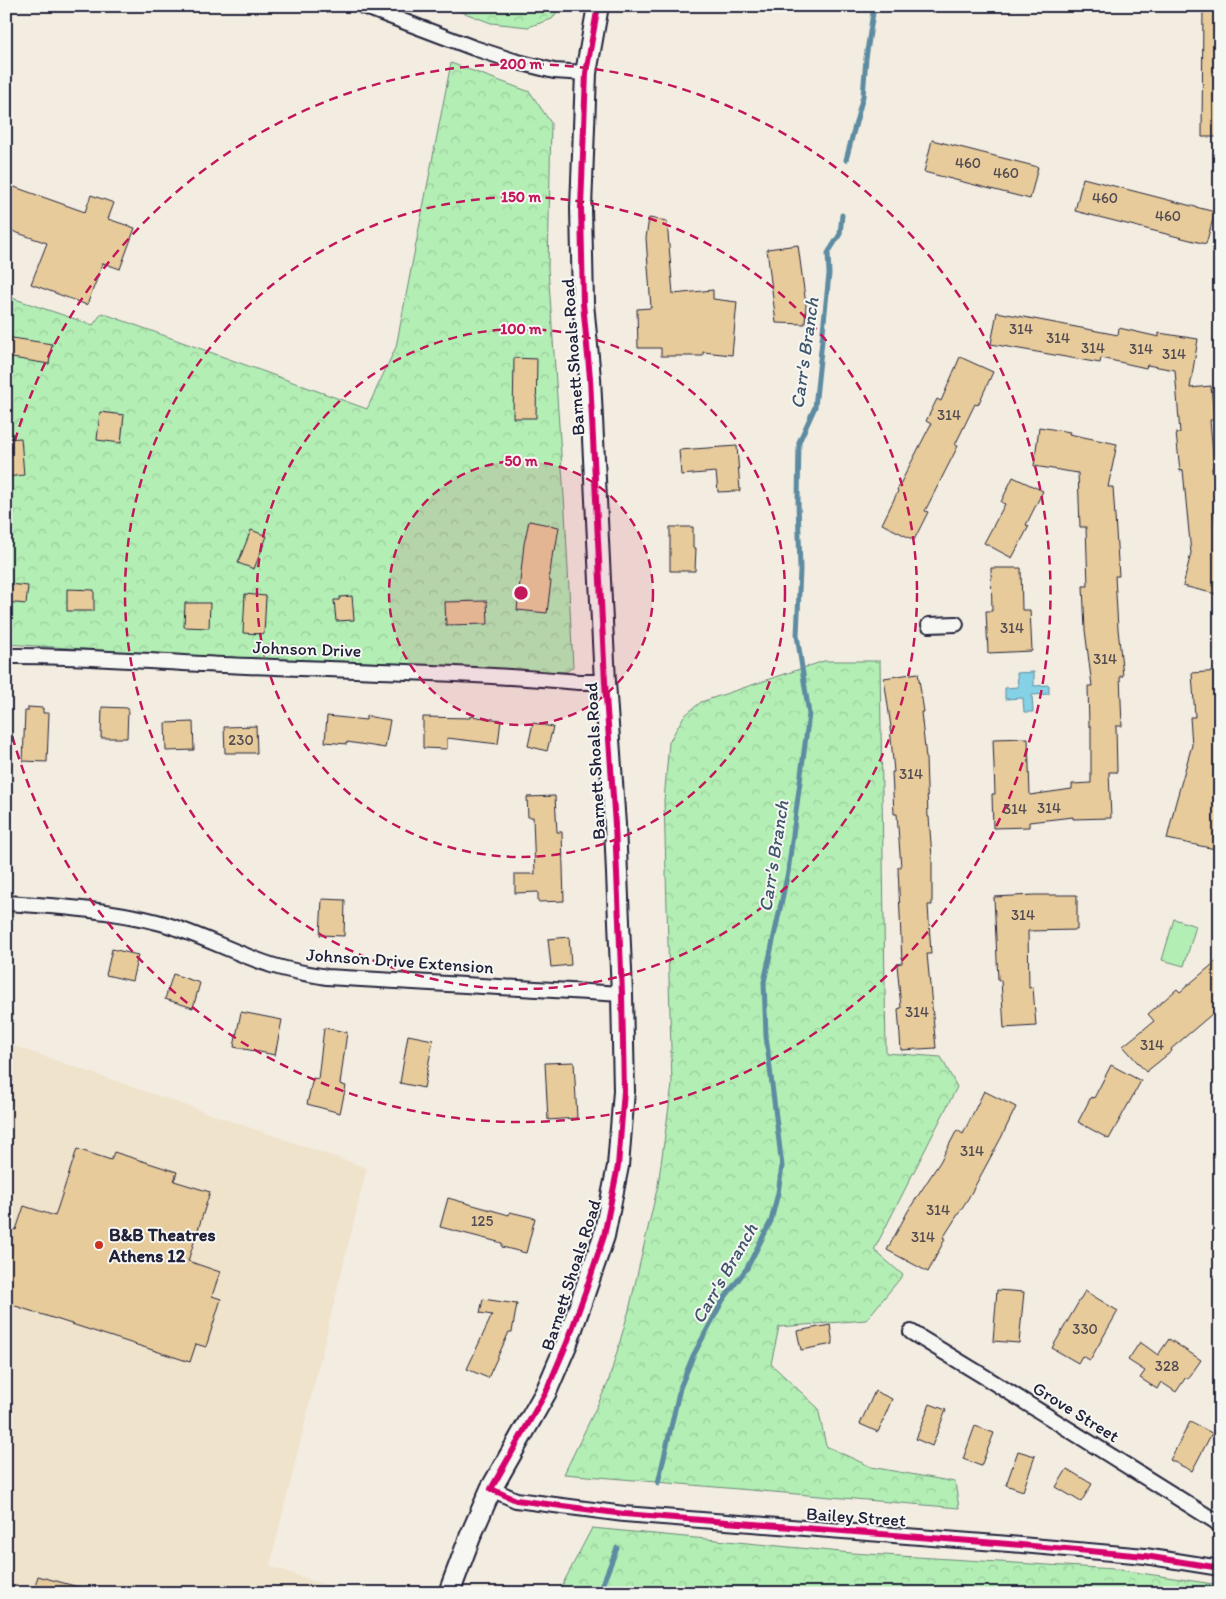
<svg xmlns="http://www.w3.org/2000/svg" width="1226" height="1599" font-family="Itim,sans-serif">
<style>
.built{fill:#efe3cc}
.green{fill:#b3eeb4;stroke:#6a8878}
.forest{fill:url(#forest-crowns);stroke:#6a8878}
.water{fill:#85d1e5;stroke:#5d8ba1}
.lines{fill:none;stroke-linecap:round;stroke-linejoin:round}
.stream{stroke:#5d8ba1;stroke-width:5}
.building{fill:#e7cb9b;stroke:#22223b}
.street-casing{stroke:#22223b;stroke-width:18}
.secondary-casing{stroke:#22223b;stroke-width:24}
.street{stroke:#f6f6f2;stroke-width:14}
.secondary{stroke:#f6f6f2;stroke-width:20}
.cycleway-casing{stroke:#f6f6f2;stroke-width:9}
.cycleway{stroke:#d6006c;stroke-width:6}
.ring{fill:none;stroke:#c2185b;stroke-width:2.5;stroke-dasharray:9 6}
.poi-dot{fill:#c8321e;stroke:#f6f6f2;stroke-width:2}
.labels{text-anchor:middle;stroke-width:4;stroke-linejoin:round;paint-order:stroke}
.number-label{font-size:15px;fill:#534c53}
.street-label{font-size:18px;fill:#22223b;stroke:#f6f6f2}
.poi-label{font-size:18px;font-weight:bold;fill:#22223b;stroke:#f6f6f2;text-anchor:start}
.water-label{font-size:19px;font-style:italic;fill:#40576e;stroke:#f6f6f2}
.centre{fill:#c2185b;stroke:#f6f6f2;stroke-width:2.5}
.ring-label{font-size:15px;text-anchor:middle;font-weight:bold;fill:#c2185b;stroke:#f6f6f2;stroke-width:4;stroke-linejoin:round;paint-order:stroke}
</style>
<defs>
<pattern id="forest-crowns" width="20" height="18" patternUnits="userSpaceOnUse" patternTransform="scale(1.25)"><rect width="20" height="18" fill="#b3eeb4"/><path d="M2 6a3 3 0 1 1 6 0M12 15a3 3 0 1 1 6 0" fill="none" stroke="#9acc9c"/></pattern>
</defs>
<rect width="100%" height="100%" fill="#f3ede1"/>
<filter id="ink" filterUnits="userSpaceOnUse"><feTurbulence type="fractalNoise" baseFrequency=".02" numOctaves="2"/><feDisplacementMap in="SourceGraphic" scale="10" xChannelSelector="R" yChannelSelector="G"/><feConvolveMatrix kernelMatrix="1 2 1 2 8 2 1 2 1" color-interpolation-filters="sRGB"/></filter>
<g filter="url(#ink)">
<!-- built -->
<path class="built" d="M6,1043L367,1168L270,1566L349,1593H6Z"/>
<!-- green -->
<path class="green" d="M1174,919L1196,926L1184,966L1162,960Z"/>
<!-- forest -->
<g class="forest">
<path d="M446,6H561L552,19L528,27L491,23Z"/>
<path d="M451,63L530,92L551,123L548,268L565,511L573,667L566,672H558L364,662L208,657L6,644V296L93,325L102,313L367,409L396,347Z"/>
<path d="M824,661H880L886,1053L941,1057L957,1087L874,1250L903,1275L866,1320L779,1327L771,1364L818,1408L826,1446L871,1467L955,1482L959,1508L564,1474L608,1383L629,1310L658,1185L672,1085L664,801L669,742L684,716L701,702Z"/>
<path d="M592,1528L851,1553L1114,1569L1220,1585V1593H558Z"/>
</g>
<!-- water -->
<path class="water" d="M1034,672V686L1049,685V694L1032,695L1033,712H1024L1023,698L1005,699V688L1018,687L1017,673Z"/>
<g class="lines">
<!-- stream -->
<g class="stream">
<path d="M846,160L863,96L866,58L874,6"/>
<path d="M658,1483L680,1388L693,1356L723,1300L747,1268L771,1221L778,1193L782,1166L766,1036L764,982L788,872L809,714L797,635L800,570L798,501L799,442L815,407L829,274L828,253L840,234L842,215"/>
<path d="M599,1593L617,1548"/>
</g>
</g>
<!-- building -->
<g class="building">
<path d="M1203,6H1220V137H1202Z"/>
<path d="M932,140L1038,167L1030,199L924,172Z"/>
<path d="M1083,178L1215,212L1206,244L1075,211Z"/>
<path d="M6,184L85,212L91,195L114,203L108,219L135,228L120,269L103,263L87,305L31,284L47,243L6,229Z"/>
<path d="M649,218L667,221L673,294L713,290V299L737,302L732,355L703,352V356H661V348H638L637,309L651,308L646,238Z"/>
<path d="M798,245L806,305L805,324L776,323L767,249Z"/>
<path d="M997,312L1118,335L1119,328L1159,337V333L1198,339L1190,388L1211,386L1214,420H1210L1214,467L1212,468L1216,506L1214,507L1220,560V595L1183,586L1191,553L1183,470L1180,471L1176,433H1180L1175,370L1147,365L1146,368L1101,358L1100,363L991,344Z"/>
<path d="M6,337L52,344L49,364L6,357Z"/>
<path d="M960,357L993,372L978,405L975,404L955,445L958,446L925,511L928,512L914,540L882,524L898,491L897,490L931,424L926,421L937,399L941,401Z"/>
<path d="M514,358L537,359L536,418H513Z"/>
<path d="M100,412L124,415L121,443L97,440Z"/>
<path d="M1039,427L1070,432L1069,434L1117,444L1108,487H1113L1119,576H1115L1118,629L1123,676H1120L1122,726H1116L1117,772H1109L1111,818L1073,819V817L1029,822V827L993,828L992,794H995L993,739L1028,738L1030,795L1072,789V784L1091,783V726H1089L1088,686H1092L1085,630L1083,586H1088L1086,527H1080L1078,473L1034,466Z"/>
<path d="M21,438L24,475L6,477V439Z"/>
<path d="M737,446L740,491L718,492L716,472L681,475L679,450Z"/>
<path d="M1013,477L1043,491L1026,525L1029,526L1012,558L984,543L1005,504L1001,502Z"/>
<path d="M529,521L559,527L555,551L553,550L549,581H551L547,613L517,610L524,544Z"/>
<path d="M670,527H693V548H696L695,571H670Z"/>
<path d="M251,530L267,536L254,569L238,563Z"/>
<path d="M991,568H1021L1022,610H1030L1032,651L988,653L986,611H992Z"/>
<path d="M9,584L28,586L26,604L6,602Z"/>
<path d="M67,589L94,590V611H67Z"/>
<path d="M245,594L266,596L264,634L243,633Z"/>
<path d="M352,596L354,620L336,621L334,600H339L340,597Z"/>
<path d="M487,601L488,624L446,625L445,602Z"/>
<path d="M185,603H210L209,628L184,627Z"/>
<path d="M1220,671V850L1167,839L1175,805L1192,745L1190,717H1195L1192,673Z"/>
<path d="M918,673L924,712H921L926,758L928,817H929L932,857V905H928L931,954H927L936,1048L901,1050L898,1009L901,1008L897,964L902,963L898,867H901L897,814H894L892,772H894L890,727H891L884,678Z"/>
<path d="M28,707L43,708V713H49L47,762L23,761L25,711H28Z"/>
<path d="M102,707L128,708L127,738H101Z"/>
<path d="M327,716L366,720V716L390,720L385,748L347,742V744L325,742Z"/>
<path d="M470,716L501,720L498,744L447,738V749L423,748V717L470,718Z"/>
<path d="M193,722L194,750L166,751L165,723Z"/>
<path d="M533,723L553,727L547,751L528,746Z"/>
<path d="M256,726L257,753H225L224,727Z"/>
<path d="M555,796L557,832H562L564,901L538,902V892L515,893V874H535L533,817H528L527,797Z"/>
<path d="M1034,895H1077V930L1028,931L1029,988L1033,987L1036,1026L1004,1028L1001,980H998L994,897Z"/>
<path d="M322,899L345,900L344,936L320,935Z"/>
<path d="M569,937L571,965L551,967L548,939Z"/>
<path d="M112,949L138,955L132,981L106,975Z"/>
<path d="M1220,958V1023L1212,1014L1171,1049L1172,1051L1146,1072L1123,1046L1154,1021L1148,1014L1177,989L1180,992Z"/>
<path d="M173,974L200,983L193,1008L165,999Z"/>
<path d="M241,1012L282,1020L275,1055L234,1047Z"/>
<path d="M324,1028L347,1032L340,1084L346,1086L340,1113L307,1104L313,1078L318,1079Z"/>
<path d="M408,1035L433,1040L424,1088L400,1083Z"/>
<path d="M574,1062L577,1118L548,1120L545,1063Z"/>
<path d="M1111,1065L1141,1081L1109,1139L1078,1122L1091,1097L1094,1098Z"/>
<path d="M984,1091L1016,1107L1001,1138L969,1197L943,1238L945,1239L928,1272L887,1250L908,1211L940,1162L957,1130L963,1134Z"/>
<path d="M77,1149L111,1160L114,1152L177,1172L174,1181L210,1192L188,1261L220,1272L212,1296L221,1299L206,1347L196,1344L190,1362L6,1303V1227L16,1230L24,1206L55,1216Z"/>
<path d="M448,1198L509,1215L510,1212L535,1218L526,1253L502,1247V1243L440,1227Z"/>
<path d="M997,1290L1024,1292L1019,1343L993,1341Z"/>
<path d="M1085,1291L1118,1311L1090,1360L1082,1356L1078,1363L1052,1348Z"/>
<path d="M483,1299L517,1304L512,1332H509L488,1378L467,1369L492,1315L480,1313Z"/>
<path d="M830,1325L833,1344L801,1350L797,1331Z"/>
<path d="M1169,1339L1201,1360L1188,1379L1186,1377L1176,1392L1161,1382L1157,1389L1140,1378L1145,1371L1128,1360L1140,1342L1158,1355Z"/>
<path d="M875,1391L892,1399L878,1432L860,1424Z"/>
<path d="M930,1404L946,1410L932,1446L916,1439Z"/>
<path d="M1190,1422L1212,1433L1192,1471L1170,1460Z"/>
<path d="M975,1426L994,1433L981,1466L963,1459Z"/>
<path d="M1018,1451L1035,1456L1023,1491L1006,1485Z"/>
<path d="M1067,1469L1092,1484L1081,1502L1056,1487Z"/>
<path d="M38,1576L82,1588V1593H33Z"/>
</g>
<g class="lines">
<!-- street casing -->
<g class="street-casing">
<g id="street">
<path d="M363,6L474,48L514,61L554,71L586,73"/>
<path d="M929,625L956,624"/>
<path d="M6,656C79,655 150,662 223,665C341,670 461,672 579,682H605"/>
<path d="M6,903C56,906 113,910 161,923C199,934 234,953 271,965C290,971 308,974 327,977L622,994"/>
<path d="M911,1332L985,1377L1215,1521L1220,1526"/>
<path d="M491,1489L516,1500L624,1514L1009,1544L1145,1556L1220,1568"/>
</g>
</g>
<!-- secondary casing -->
<g class="secondary-casing">
<path id="secondary" d="M449,1593L470,1537L491,1489L546,1392L567,1343L604,1236L618,1166L624,1091L622,994L615,825L605,682L590,378L583,303L581,208L586,73L598,6"/>
</g>
<!-- street -->
<use href="#street" class="street"/>
<!-- secondary -->
<use href="#secondary" class="secondary"/>
<!-- cycleway casing -->
<g class="cycleway-casing">
<path id="cycleway" d="M598,6L586,73L581,208L583,303L590,378L605,682L615,825L622,994L624,1091L618,1166L604,1236L586,1290L567,1343L546,1392L491,1489L516,1500L624,1514L1009,1544L1145,1556L1220,1568"/>
</g>
<!-- cycleway -->
<use href="#cycleway" class="cycleway"/>
</g>
</g>
<!-- distance rings -->
<circle cx="521" cy="593" r="132" fill="#c2185b" fill-opacity=".12"/>
<g class="ring">
<circle cx="521" cy="593" r="132"/>
<circle cx="521" cy="593" r="264"/>
<circle cx="521" cy="593" r="396"/>
<path d="M7 470A529 529 0 1 1 7 716"/>
</g>
<!-- markers -->
<circle class="poi-dot" cx="99" cy="1245" r="5"/>
<g class="labels">
<!-- number labels -->
<g class="number-label">
<text x="968" y="168">460</text>
<text x="1006" y="178">460</text>
<text x="1105" y="203">460</text>
<text x="1168" y="221">460</text>
<text x="1021" y="334">314</text>
<text x="1058" y="343">314</text>
<text x="1093" y="353">314</text>
<text x="1141" y="354">314</text>
<text x="1174" y="359">314</text>
<text x="949" y="420">314</text>
<text x="1012" y="633">314</text>
<text x="1105" y="664">314</text>
<text x="241" y="745">230</text>
<text x="911" y="779">314</text>
<text x="1049" y="813">314</text>
<text x="1015" y="814">314</text>
<text x="1023" y="920">314</text>
<text x="917" y="1017">314</text>
<text x="1152" y="1050">314</text>
<text x="972" y="1156">314</text>
<text x="938" y="1215">314</text>
<text x="482" y="1226">125</text>
<text x="923" y="1242">314</text>
<text x="1085" y="1334">330</text>
<text x="1167" y="1371">328</text>
</g>
<!-- street labels -->
<g class="street-label">
<text transform="translate(573 357) rotate(-94)" y="6">Barnett Shoals Road</text>
<text transform="translate(307 649) rotate(2)" y="6">Johnson Drive</text>
<text transform="translate(595 761) rotate(-93)" y="6">Barnett Shoals Road</text>
<text transform="translate(400 961) rotate(4)" y="6">Johnson Drive Extension</text>
<text transform="translate(571 1275) rotate(-72)" y="6">Barnett Shoals Road</text>
<text transform="translate(1076 1412) rotate(32)" y="6">Grove Street</text>
<text transform="translate(856 1517) rotate(4)" y="6">Bailey Street</text>
</g>
<!-- poi labels -->
<g class="poi-label">
<text x="109" y="1241">B&amp;B Theatres<tspan x="109" dy="21">Athens 12</tspan></text>
</g>
<!-- water labels -->
<g class="water-label">
<text transform="translate(804 353) rotate(-82)" y="7">Carr's Branch</text>
<text transform="translate(773 856) rotate(-81)" y="7">Carr's Branch</text>
<text transform="translate(724 1273) rotate(-60)" y="7">Carr's Branch</text>
</g>
</g>
<circle cx="521" cy="593" r="8" class="centre"/>
<g class="ring-label">
<text x="521" y="69">200 m</text>
<text x="521" y="202">150 m</text>
<text x="521" y="334">100 m</text>
<text x="521" y="466">50 m</text>
</g>
<!-- margin -->
<rect width="1226" height="1599" fill="none" stroke="#f6f6f2" stroke-width="25"/>
<rect x="12" y="12" width="1201" height="1574" fill="none" stroke="#22223b" stroke-width="2" filter="url(#ink)"/>
</svg>
